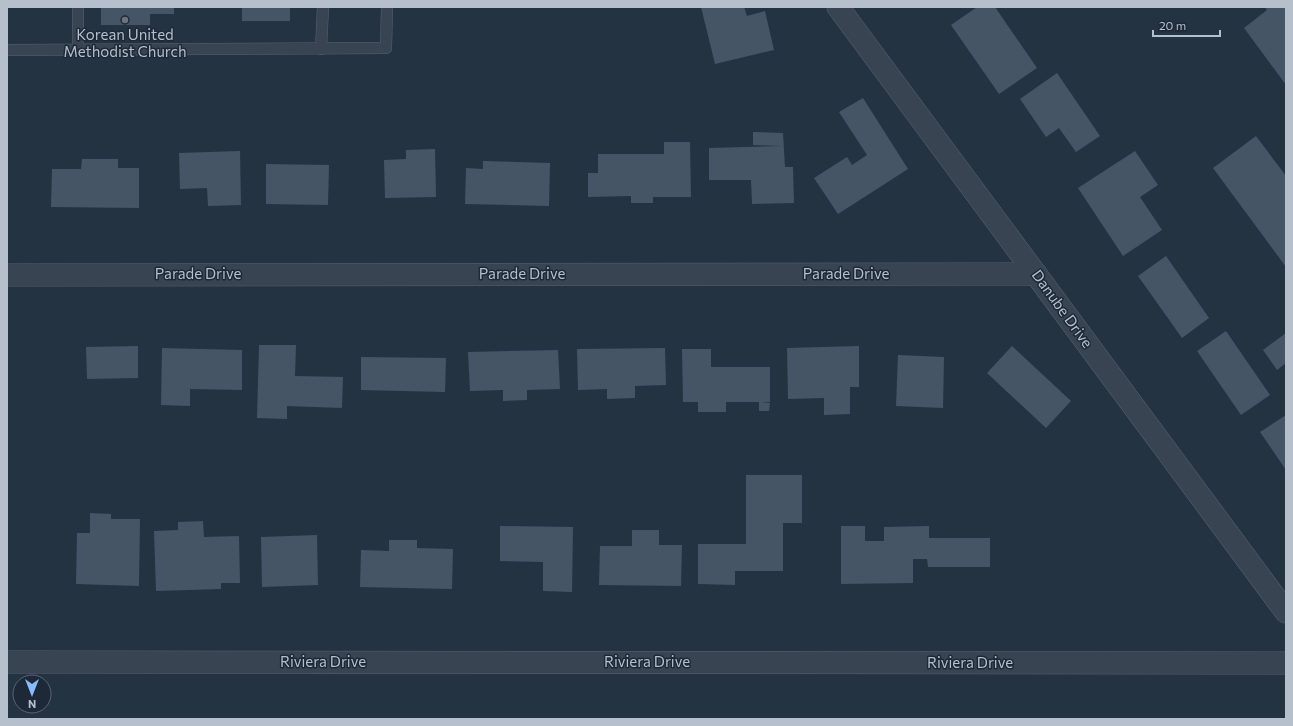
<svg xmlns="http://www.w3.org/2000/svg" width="1293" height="726" font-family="Commissioner,sans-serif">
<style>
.building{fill:#465566}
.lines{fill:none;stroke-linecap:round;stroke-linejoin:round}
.service-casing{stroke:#57626f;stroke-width:12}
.minor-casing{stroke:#57626f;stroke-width:23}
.service{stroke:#394452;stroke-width:11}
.minor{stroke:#394452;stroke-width:22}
.worship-dot{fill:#6b7280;stroke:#1d2937;stroke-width:1.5}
.labels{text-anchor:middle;stroke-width:3;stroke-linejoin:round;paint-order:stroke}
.poi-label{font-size:15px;fill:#b6bfcc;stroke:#1d2937}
.street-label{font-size:15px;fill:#b6bfcc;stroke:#1d2937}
</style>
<rect width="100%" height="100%" fill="#243342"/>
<!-- building -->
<g class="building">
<path d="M101,7H174V14H150V25H101Z"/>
<rect x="242" y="7" width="48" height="14"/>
<path d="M701,7H744L747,16L765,11L774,50L715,64Z"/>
<path d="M977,7H995L1037,68L999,94L951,25Z"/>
<path d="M1265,7H1286V85L1244,28L1267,10Z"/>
<path d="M1057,73L1100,136L1076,152L1059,128L1046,137L1020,99Z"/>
<path d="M863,98L908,169L838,214L814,178L847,157L852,165L867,155L839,112Z"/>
<path d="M753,132L783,133L785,167H793L794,203L752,204L751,180H709V148L781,146L753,145Z"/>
<path d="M1256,136L1286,176V267L1213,168Z"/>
<path d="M664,142H690L691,197H653V203H631V196L588,197V173H598V154H664Z"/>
<path d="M435,149L436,197L385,198L384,160L406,159V150Z"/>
<path d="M240,151L241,205L208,206L207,188L180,189L179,153Z"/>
<path d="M1135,151L1158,185L1140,197L1162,230L1123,256L1078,188Z"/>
<path d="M82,159H118V168H139V208L51,207L52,169H81Z"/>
<path d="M483,161L550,163L549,206L465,204L466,168L483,169Z"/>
<path d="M266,164L329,165L328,205L266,204Z"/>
<path d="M1166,256L1209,318L1182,338L1138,276Z"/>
<path d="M1226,331L1270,395L1241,415L1197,351Z"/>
<path d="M1286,333V363L1277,370L1263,350Z"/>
<path d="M259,345H296L295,376L343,377L342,408L287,406V419L257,418Z"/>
<path d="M138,346V378L87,379L86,347Z"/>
<path d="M859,346V387H850V414L824,415V398L788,399L787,348Z"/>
<path d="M1012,346L1071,401L1046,428L987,373Z"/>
<path d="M162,348L242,350V390L190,389V406L161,405Z"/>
<path d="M665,348L666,385L635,386V398L607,399V389L578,390L577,349Z"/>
<path d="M682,349H711V367H770V402H762L770,403L769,411H759V402H726V412H698V402H683Z"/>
<path d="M558,350L560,389L527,390V400L503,401V390L470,391L468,352Z"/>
<path d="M898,355L944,357L943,408L896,406Z"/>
<path d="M361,357L446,358L445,392L361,390Z"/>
<path d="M1286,415V470L1260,432Z"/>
<path d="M746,475H802V523H783V571H735V585L698,584V544H746Z"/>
<path d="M90,513L111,514V519H140L139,586L76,584L77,533H90Z"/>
<path d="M203,521L204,537L239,536L240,583H221V589L156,591L154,531L178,530V522Z"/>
<path d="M500,526L573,527L572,592L543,591V562L500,561Z"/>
<path d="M841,526H865V541H884V527L929,526V538H990V567H928L927,559H913V583L841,584Z"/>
<path d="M632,530H659V545H682L681,586L599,585L600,546H632Z"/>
<path d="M317,535L318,585L262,587L261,537Z"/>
<path d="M389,540H417V548L453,549L452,589L360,587L361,550L389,551Z"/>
</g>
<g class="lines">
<!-- service casing -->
<g class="service-casing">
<g id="service">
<path d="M78,7V50"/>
<path d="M321,49L323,7"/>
<path d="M7,50L386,48L387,7"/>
</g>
</g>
<!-- minor casing -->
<g class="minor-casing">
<g id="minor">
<path d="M838,7L1286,612"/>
<path d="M7,275L1036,274"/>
<path d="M7,662L1286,663"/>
</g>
</g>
<!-- service -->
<use href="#service" class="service"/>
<!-- minor -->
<use href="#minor" class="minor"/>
</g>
<!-- markers -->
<circle class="worship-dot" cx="125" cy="20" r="4"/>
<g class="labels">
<!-- poi labels -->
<g class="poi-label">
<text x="125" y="40">Korean United<tspan x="125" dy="17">Methodist Church</tspan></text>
</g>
<!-- street labels -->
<g class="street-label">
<text x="198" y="279">Parade Drive</text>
<text x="522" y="279">Parade Drive</text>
<text x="846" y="279">Parade Drive</text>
<text transform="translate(1062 309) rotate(54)" y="5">Danube Drive</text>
<text x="323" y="667">Riviera Drive</text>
<text x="647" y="667">Riviera Drive</text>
<text x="970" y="668">Riviera Drive</text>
</g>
</g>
<!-- border -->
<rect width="1293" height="726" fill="none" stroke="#b6bfcc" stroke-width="16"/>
<!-- north arrow -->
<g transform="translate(32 694) rotate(180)"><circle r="19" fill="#1d2937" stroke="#5a6573"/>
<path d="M0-3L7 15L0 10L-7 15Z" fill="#89bcfe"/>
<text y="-6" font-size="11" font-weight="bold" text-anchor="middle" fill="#b6bfcc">N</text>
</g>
<!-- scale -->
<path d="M1153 30v6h67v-6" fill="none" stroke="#b6bfcc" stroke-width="2"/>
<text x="1159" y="30" font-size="12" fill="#b6bfcc" stroke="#1d2937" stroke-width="3" paint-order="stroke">20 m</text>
</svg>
